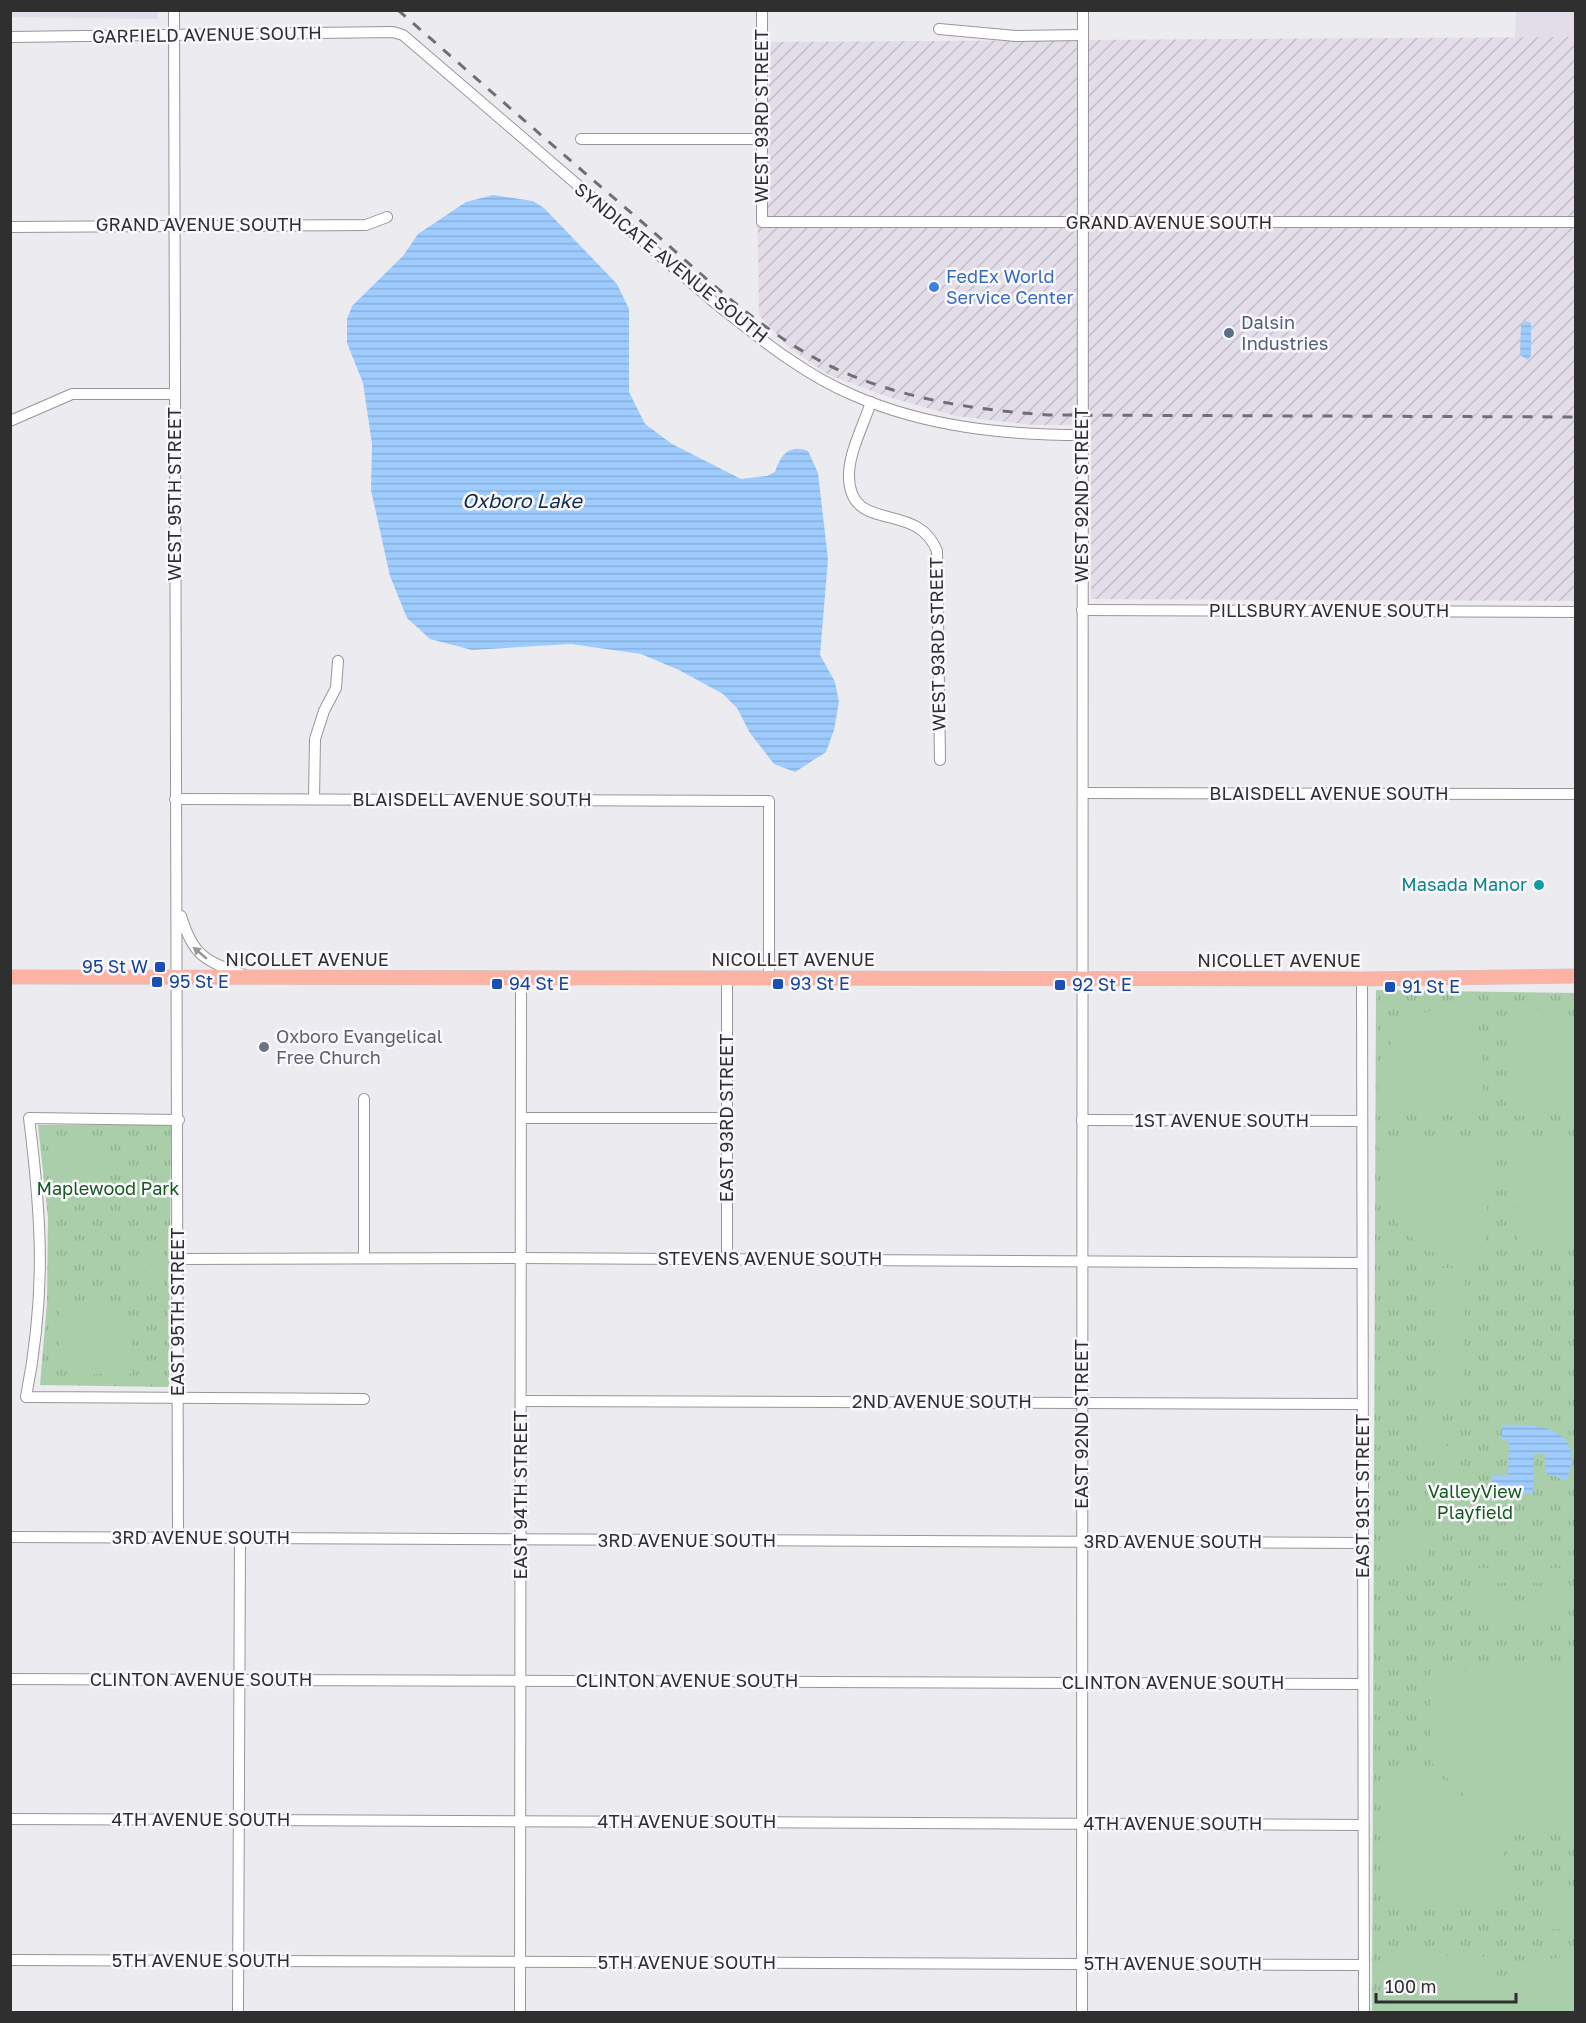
<svg xmlns="http://www.w3.org/2000/svg" width="1586" height="2023" font-family="'Golos Text',sans-serif">
<style>
.built{fill:#e2dde8}
.industrial{fill:url(#industrial-furrows)}
.grass{fill:url(#grass-tufts)}
.garden{fill:#aaceaa}
.water{fill:url(#water-rules)}
.lines{fill:none;stroke-linecap:round;stroke-linejoin:round}
.minor-casing{stroke:#98969a;stroke-width:12}
.major-casing{stroke:#c9c9c9;stroke-width:15}
.minor{stroke:#fff;stroke-width:10}
.major{stroke:#fdb3a3;stroke-width:14}
.rail{stroke:#707072;stroke-width:3;stroke-dasharray:10 10;stroke-linecap:butt}
.oneway{fill:#979798}
.shop-dot{fill:#3f7fe0;stroke:#faf8fc;stroke-width:2}
.service-dot{fill:#5c6f8a;stroke:#faf8fc;stroke-width:2}
.culture-dot{fill:#0f9aa8;stroke:#faf8fc;stroke-width:2}
.transit-dot{fill:#1a4fb4;stroke:#faf8fc;stroke-width:2}
.worship-dot{fill:#6b7280;stroke:#faf8fc;stroke-width:2}
.labels{text-anchor:middle;stroke-width:5;stroke-linejoin:round;paint-order:stroke}
.street-label{font-size:18px;fill:#2f2f30;stroke:#faf8fc}
.shop-label{font-size:18px;fill:#366cbe;stroke:#faf8fc;text-anchor:start}
.service-label{font-size:18px;fill:#4e5e75;stroke:#faf8fc;text-anchor:start}
.culture-label{font-size:18px;fill:#0d838f;stroke:#faf8fc;text-anchor:end}
.transit-label{font-size:18px;fill:#164399;stroke:#faf8fc;text-anchor:start}
.worship-label{font-size:18px;fill:#5b616d;stroke:#faf8fc;text-anchor:start}
.park-label{font-size:18px;fill:#145a1e;stroke:#faf8fc}
.water-label{font-size:20px;font-style:italic;fill:#0f2e4e;stroke:#faf8fc}
</style>
<defs>
<pattern id="industrial-furrows" width="10" height="10" patternUnits="userSpaceOnUse" patternTransform="scale(1.5)"><rect width="10" height="10" fill="#e2dde8"/><path d="M-1 1l2-2M0 10L10 0M9 11l2-2" fill="none" stroke="#c2bec7"/></pattern>
<pattern id="grass-tufts" width="24" height="20" patternUnits="userSpaceOnUse" patternTransform="scale(1.5)"><rect width="24" height="20" fill="#aaceaa"/><path d="M3 7l-1-3M5 7V3M7 7l1-3M15 17l-1-3M17 17v-4M19 17l1-3" fill="none" stroke="#93b193"/></pattern>
<pattern id="water-rules" width="6" height="5" patternUnits="userSpaceOnUse" patternTransform="scale(1.5)"><rect width="6" height="5" fill="#9fccfe"/><path d="M0 2.5h6" fill="none" stroke="#89b0da"/></pattern>
</defs>
<rect width="100%" height="100%" fill="#ecebef"/>
<!-- built -->
<g class="built">
<path d="M11,10L158,11V19L11,17Z"/>
<path d="M1516,11H1575V37L1515,38Z"/>
</g>
<!-- industrial -->
<path class="industrial" d="M1575,37V601L1091,599V425H1034L956,416L888,397L827,374L787,346L759,315L755,42Z"/>
<!-- grass -->
<g class="grass">
<path d="M1376,990L1576,993L1575,2012H1372Z"/>
<path d="M38,1125H171L169,1387L40,1385L47,1302L48,1218Z"/>
</g>
<!-- garden -->
<g class="garden">
<path d="M1477,1008L1484,1100L1474,1113L1377,1109C1379,1074 1385,1024 1426,1012C1441,1008 1461,1009 1477,1008Z"/>
<path d="M1512,1008C1535,1009 1557,1011 1575,1026V1113L1515,1116L1506,1108Z"/>
<path d="M1483,1136L1490,1142L1485,1260L1461,1259L1428,1251L1401,1229L1382,1199L1379,1142Z"/>
<path d="M57,1138H110C107,1182 95,1196 51,1202L50,1145Z"/>
<path d="M1520,1139L1575,1142V1236L1552,1243L1518,1246L1511,1148Z"/>
<rect x="139" y="1265" width="18" height="18"/>
<path d="M1439,1268H1460L1465,1272L1464,1392L1461,1396H1439L1435,1392L1436,1271Z"/>
<path d="M60,1303L89,1304L116,1315L132,1343L131,1374H70L59,1364Z"/>
<rect x="1421" y="1426" width="39" height="15"/>
<path d="M1421,1446H1460L1461,1461H1421Z"/>
<path d="M1461,1467V1482H1422V1467Z"/>
<path d="M1387,1528H1429V1563H1388Z"/>
<rect x="1479" y="1568" width="33" height="15"/>
<rect x="1530" y="1568" width="33" height="15"/>
<rect x="1479" y="1589" width="33" height="15"/>
<rect x="1530" y="1589" width="33" height="15"/>
<rect x="1479" y="1610" width="33" height="15"/>
<path d="M1530,1610H1564L1563,1625H1530Z"/>
<path d="M1575,1668V1829L1499,1830L1430,1761V1671Z"/>
<path d="M1383,1771H1435L1498,1831L1516,1906H1394L1386,1901Z"/>
<path d="M1542,1894L1575,1895V1928L1541,1930Z"/>
<path d="M1395,1954L1499,1957L1493,1999C1509,1972 1546,1957 1575,1955V2012H1487L1489,2006L1484,2012H1390L1387,1961Z"/>
</g>
<!-- water -->
<g class="water">
<path d="M493,195L533,201L544,208L617,284L629,309V392L645,424L672,444L741,479L767,476L775,472C781,454 789,444 808,451L818,473L828,559L820,655L835,682L839,702L834,730L826,752L795,772L774,764L750,733L737,708L723,694L679,670L641,654L571,644L472,650L430,639L407,618L390,576L371,490L372,444L363,383L347,343V319L352,306L403,256L418,234L466,202Z"/>
<path d="M1526,321L1531,323V355L1528,360L1520,355L1521,325Z"/>
<path d="M1502,1425C1541,1424 1586,1427 1567,1481L1545,1473V1454H1534L1533,1494H1492V1476H1508L1509,1441L1502,1440Z"/>
</g>
<g class="lines">
<!-- minor casing -->
<g class="minor-casing">
<g id="minor">
<path d="M174,10L178,1538"/>
<path d="M762,10V222H1576"/>
<path d="M939,29L1016,36L1083,35"/>
<path d="M10,37L393,32L403,35L715,303C758,337 804,375 855,396C927,427 1005,435 1083,435"/>
<path d="M581,139H762"/>
<path d="M10,227L366,225L387,217"/>
<path d="M871,402C864,424 850,450 849,473C847,536 917,499 937,551L940,760"/>
<path d="M10,421L72,394H174"/>
<path d="M1082,610L1576,612"/>
<path d="M1083,793L1576,794"/>
<path d="M175,799L769,801V978"/>
<path d="M314,799L315,739L324,711L336,688L338,661"/>
<path d="M181,916C194,959 207,961 247,976"/>
<path d="M727,978V1259"/>
<path d="M1362,979L1364,2012"/>
<path d="M521,1118H727"/>
<path d="M179,1120L29,1118C42,1221 46,1295 26,1397L364,1399"/>
<path d="M1082,1120L1362,1121"/>
<path d="M364,1257V1099"/>
<path d="M178,1259L521,1258L1362,1263"/>
<path d="M521,1401L1362,1404"/>
<path d="M10,1537L1363,1543"/>
<path d="M10,1679L1363,1684"/>
<path d="M10,1819L1363,1825"/>
<path d="M10,1960L1364,1965"/>
<path d="M238,2012L240,1538"/>
<path d="M520,2012L521,978"/>
<path d="M1082,2012L1083,10"/>
</g>
</g>
<!-- major casing -->
<g class="major-casing">
<path id="major" d="M10,977L1362,979L1576,976"/>
</g>
<!-- minor -->
<use href="#minor" class="minor"/>
<!-- major -->
<use href="#major" class="major"/>
<!-- rail -->
<path class="rail" d="M398,10C479,81 560,152 642,222C703,275 766,338 841,371C907,400 977,410 1048,415L1576,417"/>
</g>
<!-- one-way arrows -->
<defs><path id="oneway-solid" d="M-6-.8H1V-3.2L6.5 0L1 3.2V.8H-6Z" transform="scale(1.5)"/></defs>
<use class="oneway" href="#oneway-solid" transform="translate(200 953) rotate(-140)"/>
<!-- markers -->
<circle class="shop-dot" cx="934" cy="287" r="6"/>
<circle class="service-dot" cx="1229" cy="333" r="6"/>
<circle class="culture-dot" cx="1539" cy="885" r="6"/>
<g class="transit-dot">
<rect x="154" y="961" width="12" height="12" rx="3"/>
<rect x="151" y="976" width="12" height="12" rx="3"/>
<rect x="491" y="978" width="12" height="12" rx="3"/>
<rect x="772" y="978" width="12" height="12" rx="3"/>
<rect x="1054" y="979" width="12" height="12" rx="3"/>
<rect x="1384" y="981" width="12" height="12" rx="3"/>
</g>
<circle class="worship-dot" cx="264" cy="1047" r="6"/>
<g class="labels">
<!-- street labels -->
<g class="street-label">
<text transform="translate(207 35) rotate(-1)" y="6">GARFIELD AVENUE SOUTH</text>
<text transform="translate(762 116) rotate(-90)" y="6">WEST 93RD STREET</text>
<text x="1169" y="229">GRAND AVENUE SOUTH</text>
<text x="199" y="231">GRAND AVENUE SOUTH</text>
<text transform="translate(671 263) rotate(39)" y="6">SYNDICATE AVENUE SOUTH</text>
<text transform="translate(175 494) rotate(-90)" y="6">WEST 95TH STREET</text>
<text transform="translate(1082 495) rotate(-90)" y="6">WEST 92ND STREET</text>
<text x="1329" y="617">PILLSBURY AVENUE SOUTH</text>
<text transform="translate(938 644) rotate(-91)" y="6">WEST 93RD STREET</text>
<text x="1329" y="800">BLAISDELL AVENUE SOUTH</text>
<text x="472" y="806">BLAISDELL AVENUE SOUTH</text>
<text x="307" y="966">NICOLLET AVENUE</text>
<text x="793" y="966">NICOLLET AVENUE</text>
<text x="1279" y="967">NICOLLET AVENUE</text>
<text transform="translate(727 1118) rotate(-90)" y="6">EAST 93RD STREET</text>
<text x="1222" y="1127">1ST AVENUE SOUTH</text>
<text x="770" y="1265">STEVENS AVENUE SOUTH</text>
<text transform="translate(178 1312) rotate(-90)" y="6">EAST 95TH STREET</text>
<text x="942" y="1408">2ND AVENUE SOUTH</text>
<text transform="translate(1082 1424) rotate(-90)" y="6">EAST 92ND STREET</text>
<text transform="translate(521 1495) rotate(-90)" y="6">EAST 94TH STREET</text>
<text transform="translate(1363 1496) rotate(-90)" y="6">EAST 91ST STREET</text>
<text x="201" y="1544">3RD AVENUE SOUTH</text>
<text x="687" y="1547">3RD AVENUE SOUTH</text>
<text x="1173" y="1548">3RD AVENUE SOUTH</text>
<text x="201" y="1686">CLINTON AVENUE SOUTH</text>
<text x="687" y="1687">CLINTON AVENUE SOUTH</text>
<text x="1173" y="1689">CLINTON AVENUE SOUTH</text>
<text x="201" y="1826">4TH AVENUE SOUTH</text>
<text x="687" y="1828">4TH AVENUE SOUTH</text>
<text x="1173" y="1830">4TH AVENUE SOUTH</text>
<text x="201" y="1967">5TH AVENUE SOUTH</text>
<text x="687" y="1969">5TH AVENUE SOUTH</text>
<text x="1173" y="1970">5TH AVENUE SOUTH</text>
</g>
<!-- shop labels -->
<g class="shop-label">
<text x="946" y="283">FedEx World<tspan x="946" dy="21">Service Center</tspan></text>
</g>
<!-- service labels -->
<g class="service-label">
<text x="1241" y="329">Dalsin<tspan x="1241" dy="21">Industries</tspan></text>
</g>
<!-- culture labels -->
<g class="culture-label">
<text x="1527" y="891">Masada Manor</text>
</g>
<!-- transit labels -->
<g class="transit-label">
<text x="148" y="973" text-anchor="end">95 St W</text>
<text x="169" y="988">95 St E</text>
<text x="509" y="990">94 St E</text>
<text x="790" y="990">93 St E</text>
<text x="1072" y="991">92 St E</text>
<text x="1402" y="993">91 St E</text>
</g>
<!-- worship labels -->
<g class="worship-label">
<text x="276" y="1043">Oxboro Evangelical<tspan x="276" dy="21">Free Church</tspan></text>
</g>
<!-- park labels -->
<g class="park-label">
<text x="108" y="1195">Maplewood Park</text>
<text x="1475" y="1498">ValleyView<tspan x="1475" dy="21">Playfield</tspan></text>
</g>
<!-- water labels -->
<g class="water-label">
<text x="522" y="508">Oxboro Lake</text>
</g>
</g>
<!-- border -->
<rect width="1586" height="2023" fill="none" stroke="#2f2f30" stroke-width="24"/>
<!-- scale -->
<path d="M1376 1993v9h140v-9" fill="none" stroke="#2f2f30" stroke-width="3"/>
<text x="1385" y="1993" font-size="18" fill="#2f2f30" stroke="#faf8fc" stroke-width="4.5" paint-order="stroke">100 m</text>
</svg>
